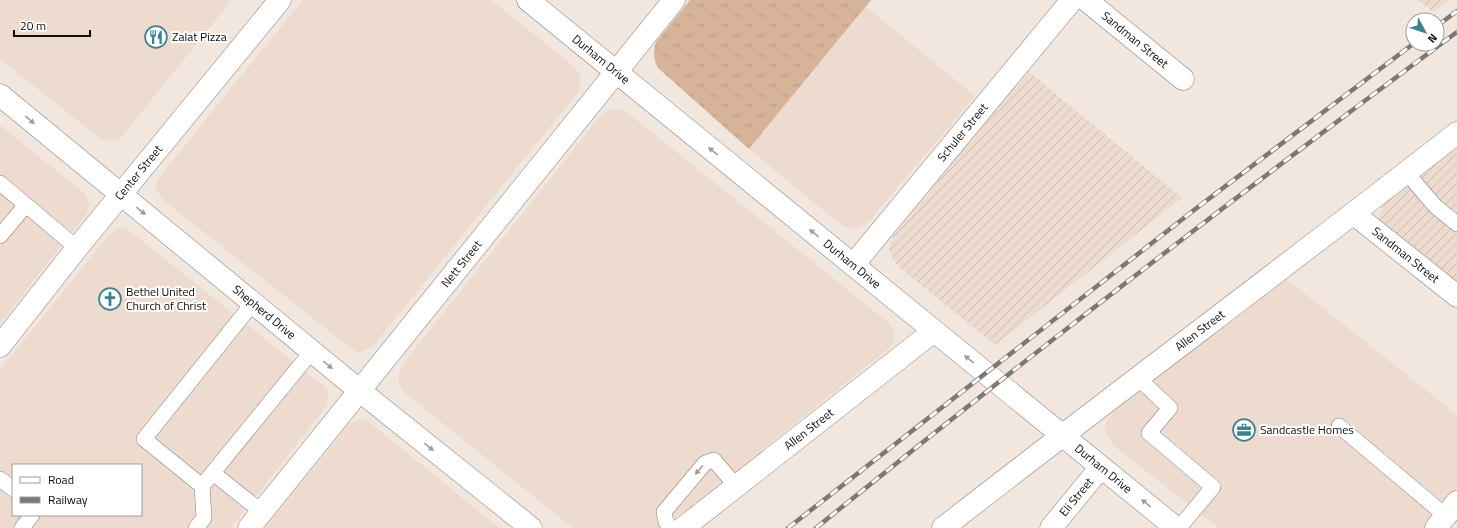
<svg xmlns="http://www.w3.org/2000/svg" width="1457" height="528" font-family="'Titillium Web',sans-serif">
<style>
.built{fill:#ecdbce;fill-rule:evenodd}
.industrial{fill:url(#industrial-furrows)}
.grass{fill:url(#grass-tufts)}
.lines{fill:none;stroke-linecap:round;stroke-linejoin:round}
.service-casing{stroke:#887f77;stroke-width:16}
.minor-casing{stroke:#887f77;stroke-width:23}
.tertiary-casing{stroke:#887f77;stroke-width:23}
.primary-casing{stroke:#887f77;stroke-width:23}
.service{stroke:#fff;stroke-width:15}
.minor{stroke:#fff;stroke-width:22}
.tertiary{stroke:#fff;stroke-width:22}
.primary{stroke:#fff;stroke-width:22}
.rail-casing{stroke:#7e7872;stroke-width:4.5}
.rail{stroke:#fff;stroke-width:3;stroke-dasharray:9;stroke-linecap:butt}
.oneway{fill:#9f9e9d}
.labels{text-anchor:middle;stroke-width:4;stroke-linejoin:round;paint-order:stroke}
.poi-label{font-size:12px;fill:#0f0c09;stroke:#fff;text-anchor:start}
.street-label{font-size:12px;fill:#0f0c09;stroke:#fff}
</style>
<defs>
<pattern id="industrial-furrows" width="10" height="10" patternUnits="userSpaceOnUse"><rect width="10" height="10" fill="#ecdbce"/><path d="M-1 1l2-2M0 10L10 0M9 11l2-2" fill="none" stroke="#c9bbb0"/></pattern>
<pattern id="grass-tufts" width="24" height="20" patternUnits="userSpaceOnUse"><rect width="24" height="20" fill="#d7b499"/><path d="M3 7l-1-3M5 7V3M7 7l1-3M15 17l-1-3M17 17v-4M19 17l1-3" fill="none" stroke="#b79a82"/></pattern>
</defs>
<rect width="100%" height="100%" fill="#f1e7df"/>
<!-- built -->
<g class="built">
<path d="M0,0H232L123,135L118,140L111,141L102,140L0,59Z"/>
<path d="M303,0H491L576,68L580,75L581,82L579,91L372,347L358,353L348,346L163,200L156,189L157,183L160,176Z"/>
<path d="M866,7L975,96L869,221L860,227L851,229L840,224L749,149Z"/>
<path d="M617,109L624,110L889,323L894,331L895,337L892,346L664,528H573L404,392L399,385L398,375L402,365L602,114L609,110Z"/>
<path d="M0,125L86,195L89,204L87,213L0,323Z"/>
<path d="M122,228L131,232L324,386L328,391V399L325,408L231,528H0V370L110,234L116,229ZM13,465H141V515H13Z"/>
<path d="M1284,277L1457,415V488L1424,528H1219L1114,446L1105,432L1106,422L1114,411Z"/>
<path d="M359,419L368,421L499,528H265L349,424Z"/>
</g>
<!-- industrial -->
<g class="industrial">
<path d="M1418,0H1450L1433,12Z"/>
<path d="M1029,72L1182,198L995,345L900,268L893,259L889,249L893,236Z"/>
<path d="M1457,148V284L1380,221L1379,215L1384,204Z"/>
</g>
<!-- grass -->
<path class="grass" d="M690,0H871L749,149L658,68C653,59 653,52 656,42Z"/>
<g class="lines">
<!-- service casing -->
<g class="service-casing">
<g id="service">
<path d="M1407,173L1435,206L1457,224"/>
<path d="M0,183L77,248"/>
<path d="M0,236L26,205"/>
<path d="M253,303L144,439L202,486L312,351"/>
<path d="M1138,378L1170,408L1149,433L1213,487L1179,528"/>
<path d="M1339,426L1446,516"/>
<path d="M213,473L262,512"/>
<path d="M0,479L13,489"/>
<path d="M22,528L32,515"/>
<path d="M196,528L204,518L202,486"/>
<path d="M671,528L666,522L664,512L705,463L714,460L736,486"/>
</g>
</g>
<!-- minor casing -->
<g class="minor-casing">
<g id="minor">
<path id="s1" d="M1086,0L1183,79"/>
<path id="s2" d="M1354,214L1457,296"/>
<path id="s3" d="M853,265L1072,0"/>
<path id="s4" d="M249,528L674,0"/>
<path id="s5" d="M683,528L934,331"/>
<path id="s6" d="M943,528C1113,395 1287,266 1457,133"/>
<path id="s7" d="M1051,528L1101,467"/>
<path d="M1436,528L1457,502"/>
</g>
</g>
<!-- tertiary casing -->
<g class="tertiary-casing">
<g id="tertiary">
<path id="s8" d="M0,346L77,248L280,0"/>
</g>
</g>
<!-- primary casing -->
<g class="primary-casing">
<g id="primary">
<path id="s9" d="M528,0L1176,528"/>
<path id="s10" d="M0,95L360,391L531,528"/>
</g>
</g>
<!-- service -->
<use href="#service" class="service"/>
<!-- minor -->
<use href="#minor" class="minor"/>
<!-- tertiary -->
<use href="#tertiary" class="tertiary"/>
<!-- primary -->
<use href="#primary" class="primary"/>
<!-- rail casing -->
<g class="rail-casing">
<g id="rail">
<path d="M1437,26L1457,11"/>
<path d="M788,528L1198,207L1413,44"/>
<path d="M816,528C1026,358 1240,193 1457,32"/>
</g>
</g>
<!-- rail -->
<use href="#rail" class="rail"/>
</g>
<!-- one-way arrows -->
<defs><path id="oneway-solid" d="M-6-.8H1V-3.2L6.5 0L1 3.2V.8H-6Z"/></defs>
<g class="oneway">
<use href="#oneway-solid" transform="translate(30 120) rotate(40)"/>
<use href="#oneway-solid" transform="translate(713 151) rotate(-141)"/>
<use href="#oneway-solid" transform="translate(141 211) rotate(39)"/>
<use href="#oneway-solid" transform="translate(814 233) rotate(-141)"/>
<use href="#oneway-solid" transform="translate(969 359) rotate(-141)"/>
<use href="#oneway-solid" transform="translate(328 365) rotate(40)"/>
<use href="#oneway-solid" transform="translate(429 447) rotate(39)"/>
<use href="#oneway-solid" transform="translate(699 470) rotate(130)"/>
<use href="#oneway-solid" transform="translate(1146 503) rotate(-141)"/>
</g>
<!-- icons -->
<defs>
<g id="restaurant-ring" transform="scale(1.15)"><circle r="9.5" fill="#fff" stroke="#3d838f" stroke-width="1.5"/><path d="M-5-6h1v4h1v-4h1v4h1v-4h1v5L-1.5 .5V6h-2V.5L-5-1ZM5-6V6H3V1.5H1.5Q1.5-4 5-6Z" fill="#3d838f"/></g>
<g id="church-ring" transform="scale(1.15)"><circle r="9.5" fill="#fff" stroke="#3d838f" stroke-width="1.5"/><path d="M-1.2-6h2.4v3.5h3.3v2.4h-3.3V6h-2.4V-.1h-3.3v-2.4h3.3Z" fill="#3d838f"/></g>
<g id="office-ring" transform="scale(1.15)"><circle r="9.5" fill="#fff" stroke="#3d838f" stroke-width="1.5"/><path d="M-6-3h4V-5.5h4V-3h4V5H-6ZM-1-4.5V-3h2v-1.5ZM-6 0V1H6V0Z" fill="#3d838f"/></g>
</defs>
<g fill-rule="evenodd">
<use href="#restaurant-ring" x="156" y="37"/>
<use href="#church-ring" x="110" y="299"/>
<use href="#office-ring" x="1244" y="430"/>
</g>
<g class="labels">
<!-- poi labels -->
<g class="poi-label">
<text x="172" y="41">Zalat Pizza</text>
<text x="126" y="296">Bethel United<tspan x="126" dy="14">Church of Christ</tspan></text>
<text x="1260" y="434">Sandcastle Homes</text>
</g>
<!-- street labels -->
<g class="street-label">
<text dy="4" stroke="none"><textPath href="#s1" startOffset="63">Sandman Street</textPath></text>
<text dy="4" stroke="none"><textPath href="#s9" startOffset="94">Durham Drive</textPath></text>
<text dy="4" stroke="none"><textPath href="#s3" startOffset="172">Schuler Street</textPath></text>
<text dy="4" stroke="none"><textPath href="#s8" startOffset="222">Center Street</textPath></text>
<text dy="4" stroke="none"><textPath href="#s2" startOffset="66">Sandman Street</textPath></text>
<text dy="4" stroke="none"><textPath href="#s4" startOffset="339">Nett Street</textPath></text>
<text dy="4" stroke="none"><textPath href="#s9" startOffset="418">Durham Drive</textPath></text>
<text dy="4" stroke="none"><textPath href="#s10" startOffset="342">Shepherd Drive</textPath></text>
<text dy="4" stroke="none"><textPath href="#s6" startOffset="324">Allen Street</textPath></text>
<text dy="4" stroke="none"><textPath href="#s5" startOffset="160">Allen Street</textPath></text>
<text dy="4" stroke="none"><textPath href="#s9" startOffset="742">Durham Drive</textPath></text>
<text dy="4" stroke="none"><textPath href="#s7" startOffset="40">Eli Street</textPath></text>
</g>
</g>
<!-- legend -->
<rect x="12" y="464" width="130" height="52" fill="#ffffff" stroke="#9f9e9d"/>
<rect x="20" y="477" width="20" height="6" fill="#ffffff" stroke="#9f9e9d"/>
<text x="48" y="484" font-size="12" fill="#0f0c09">Road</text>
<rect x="20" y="497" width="20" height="6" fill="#7e7872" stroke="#9f9e9d"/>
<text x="48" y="504" font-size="12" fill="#0f0c09">Railway</text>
<!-- north arrow -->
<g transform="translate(1425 32) rotate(130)"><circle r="19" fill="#ffffff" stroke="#9f9e9d"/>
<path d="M0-3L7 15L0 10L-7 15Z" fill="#3d838f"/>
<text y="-6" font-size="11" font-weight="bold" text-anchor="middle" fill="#0f0c09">N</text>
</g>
<!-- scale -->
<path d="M14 30v6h76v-6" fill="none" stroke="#0f0c09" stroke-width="2"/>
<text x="20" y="30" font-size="12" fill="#0f0c09" stroke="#ffffff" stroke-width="3" paint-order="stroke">20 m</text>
</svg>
